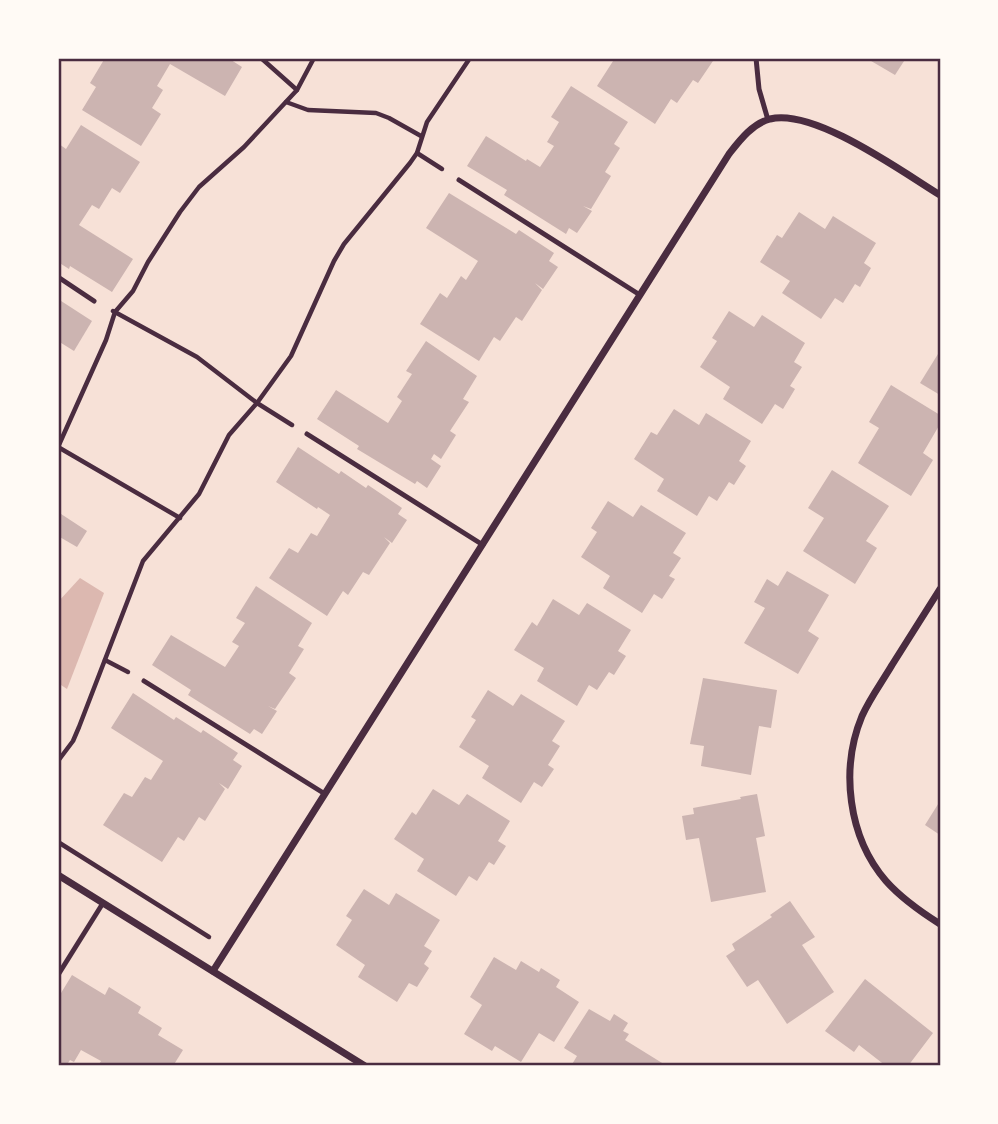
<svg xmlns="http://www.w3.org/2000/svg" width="998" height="1124" font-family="'Fira Sans',sans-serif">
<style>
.water{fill:#dcb8b0}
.building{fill:#ccb4b1}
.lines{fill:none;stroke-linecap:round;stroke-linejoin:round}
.path{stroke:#4a2c40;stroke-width:4.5}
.service{stroke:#4a2c40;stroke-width:5}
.minor{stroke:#4a2c40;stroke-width:7}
.neatline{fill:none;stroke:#4a2c40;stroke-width:2.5}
</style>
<rect width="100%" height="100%" fill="#f7e1d7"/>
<!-- water -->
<path class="water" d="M80,578L104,593L67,689L58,683V602Z"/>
<!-- building -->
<g class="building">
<path d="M105,58H228L242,67L225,96L170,64L157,86L163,90L152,108L161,114L141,146L82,110L96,87L90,83Z"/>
<path d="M615,58L624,60L625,58H715L698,83L693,80L677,103L671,99L655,124L597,86Z"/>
<path d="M866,58H906L895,75Z"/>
<path d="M571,86L628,122L614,144L620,148L605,172L611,176L591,209L583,206L592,211L577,233L569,228L566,234L504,195L507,190L467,166L486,136L526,161L527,159L540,167L554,146L547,142L559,122L551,117Z"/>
<path d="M81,125L140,162L120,193L112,188L99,209L92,205L79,225L133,259L112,292L70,266L69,269L58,262V147L59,144L66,149Z"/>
<path d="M449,193L516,234L519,230L554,253L549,261L558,267L543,289L535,283L542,290L522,321L516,317L500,341L494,337L479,361L420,324L440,293L447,298L461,276L466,280L478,261L426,228Z"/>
<path d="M799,212L825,229L833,216L876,243L864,263L871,268L860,287L855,284L843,303L835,298L821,319L782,293L790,281L760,262L777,235L782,238Z"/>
<path d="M58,299L92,321L74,351L58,341Z"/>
<path d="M729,311L754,327L762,315L805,343L794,362L802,367L790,386L795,389L783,409L775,404L762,424L723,399L730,387L700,367L717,341L712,338Z"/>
<path d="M426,341L477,376L463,399L469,402L450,431L456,435L441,459L434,454L431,459L441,466L427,488L417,481L415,484L357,449L359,446L317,419L336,390L388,423L402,401L397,397L412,374L406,371Z"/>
<path d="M938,354L940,355V395L920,383Z"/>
<path d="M891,385L940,415V424L923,453L933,460L911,496L858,463L879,428L869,422Z"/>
<path d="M674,409L699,425L706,413L751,441L739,461L746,466L734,485L729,482L717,501L709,496L697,516L657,491L664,479L634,459L651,432L657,435Z"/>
<path d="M298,447L339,474L341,471L366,488L368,485L402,508L398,514L407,520L392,543L384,537L390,543L369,575L363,572L348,595L343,591L327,616L269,578L289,548L298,553L311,533L317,536L330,515L318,507L317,509L276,482Z"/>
<path d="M832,470L889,506L866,541L877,548L855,584L803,551L824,518L808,508Z"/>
<path d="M608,501L633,517L641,505L686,533L673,553L681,558L669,576L675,579L662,599L654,594L642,613L603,588L610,576L581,557L597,532L591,528Z"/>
<path d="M58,512L87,531L77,547L58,536Z"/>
<path d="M787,571L829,595L808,631L819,638L798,674L744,643L765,608L754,602L767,579L778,586Z"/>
<path d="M256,586L312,623L298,646L304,649L289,673L296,678L275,709L268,706L277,711L262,734L254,729L250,734L188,695L191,690L152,665L171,635L225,667L239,646L232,642L245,623L236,618Z"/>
<path d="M553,599L579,615L587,603L631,630L618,651L626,656L614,675L609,672L597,690L589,685L577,706L537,681L544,668L514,650L532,622L537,626Z"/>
<path d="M703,678L777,690L771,728L759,726L751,775L701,766L704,746L690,744Z"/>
<path d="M488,690L513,706L521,694L565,721L552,741L560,746L548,765L554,769L542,787L534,782L521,803L482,778L489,766L459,747L476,720L471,717Z"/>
<path d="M133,693L174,720L176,717L201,733L203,730L238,753L233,760L242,766L228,789L219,783L225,789L205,821L199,817L184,841L178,837L162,862L103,825L124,793L132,797L145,777L151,780L163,761L111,728Z"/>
<path d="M433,789L459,805L467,794L510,821L498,841L506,846L494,865L489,862L477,881L469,876L456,896L417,871L424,859L394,839L412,812L416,815Z"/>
<path d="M757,794L765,836L756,838L766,892L711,902L699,838L686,840L682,816L694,814L693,808L741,799L740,797Z"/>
<path d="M940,801V835L925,825Z"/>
<path d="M364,889L389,905L396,893L440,920L424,946L432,951L424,964L429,968L417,987L409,983L397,1002L358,977L365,965L336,945L352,920L346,916Z"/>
<path d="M790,901L815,937L802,945L834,992L787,1024L758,980L747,987L726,956L735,950L732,944L772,917L770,915Z"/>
<path d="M494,957L516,970L521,961L539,972L541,968L560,980L556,987L579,1002L554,1042L539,1033L521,1062L495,1046L492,1051L464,1034L482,1005L470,997Z"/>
<path d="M72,975L105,995L109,987L141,1007L138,1013L162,1028L158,1035L183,1050L173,1066H98L101,1061L81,1050L74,1062L70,1060L66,1066H58V998Z"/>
<path d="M865,979L933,1033L908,1066H886L859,1045L854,1052L825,1031Z"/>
<path d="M589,1009L610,1021L614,1014L628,1023L623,1031L629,1034L625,1040L667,1066H571L577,1056L564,1048Z"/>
</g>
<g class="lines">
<!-- path -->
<g class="path">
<path d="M261,58L297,90"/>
<path d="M286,102L308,110L376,113L389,118L421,136"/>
<path d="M417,153L442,169"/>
<path d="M113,311L197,357L257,403L292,425"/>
<path d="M58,447L106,340L115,312L133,291L148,262L180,212L199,187L244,147L297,90L314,58"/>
<path d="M58,447L180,518"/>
<path d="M105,660L128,672"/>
<path d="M58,761L73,741L79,727L143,561L199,494L229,435L257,403L291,356L334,261L344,244L410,163L417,153L427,122L470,58"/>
<path d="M58,842L209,937"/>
</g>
<!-- service -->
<g class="service">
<path d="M756,58L759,89L768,120"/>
<path d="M459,180L640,295"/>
<path d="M58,277L94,301"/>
<path d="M307,434L483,545"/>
<path d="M144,681L325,794"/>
<path d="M58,975L103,903"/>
</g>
<!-- minor -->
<g class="minor">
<path d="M940,589C924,614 908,640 892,665C882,682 870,698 862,716C840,769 848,837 886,881C901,898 921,912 940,924"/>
<path d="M58,875L365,1066"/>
<path d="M213,971L729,154C740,140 752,124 770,119C814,108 901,171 940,195"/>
</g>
</g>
<!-- border -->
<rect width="998" height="1124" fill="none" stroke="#fffaf5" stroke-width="119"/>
<rect x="60" y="60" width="879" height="1004" class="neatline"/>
</svg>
